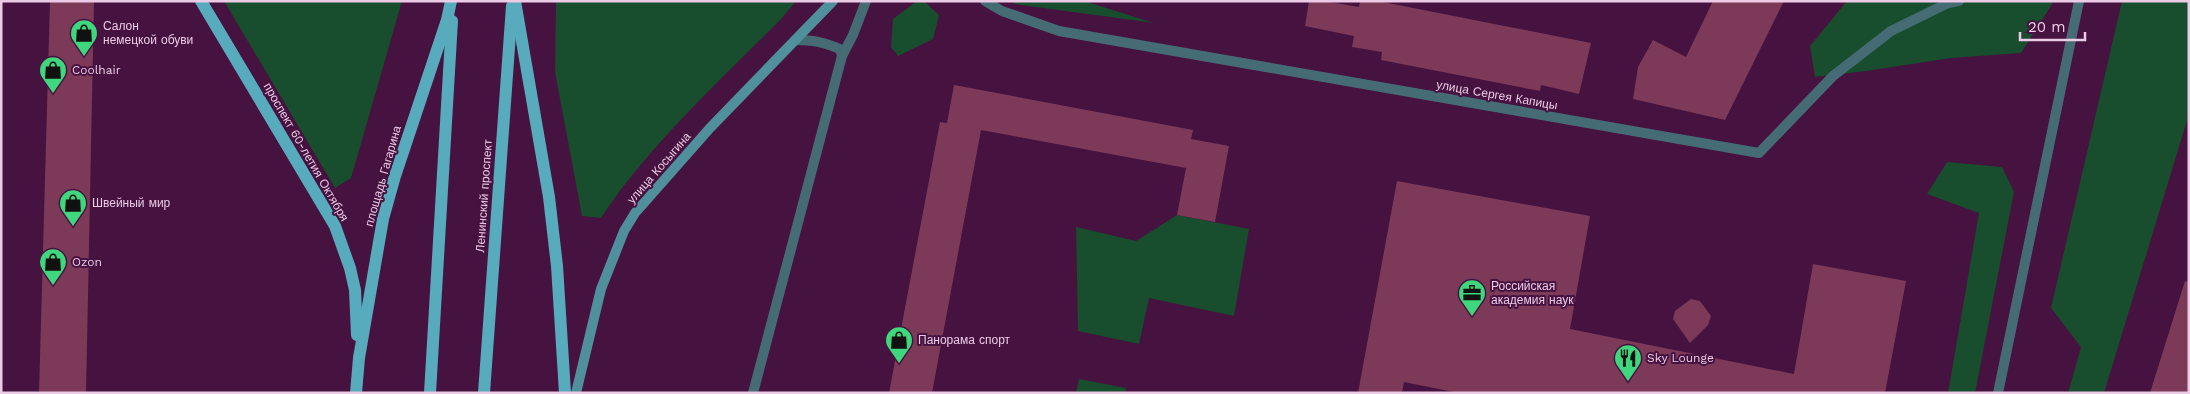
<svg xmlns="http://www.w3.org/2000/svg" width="2190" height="394" font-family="'Work Sans',sans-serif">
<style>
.green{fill:#184d2d}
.building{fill:#7c3a58}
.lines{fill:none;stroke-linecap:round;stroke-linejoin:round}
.minor{stroke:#456b74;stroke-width:10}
.secondary{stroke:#508f9c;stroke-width:10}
.primary{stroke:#57abbc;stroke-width:12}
.labels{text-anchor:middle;stroke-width:4;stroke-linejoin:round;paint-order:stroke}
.poi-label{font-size:12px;fill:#ebcbe5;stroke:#461240;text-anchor:start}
.street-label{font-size:12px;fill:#ebcbe5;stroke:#461240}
</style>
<rect width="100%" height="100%" fill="#461240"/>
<!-- green -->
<g class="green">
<path d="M224,1H402L351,178L335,188Z"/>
<path d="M556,1H796L781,19C719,82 650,144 601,218L582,216L555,72Z"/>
<path d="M917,1H924L939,15L933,39L898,56L891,47L893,19Z"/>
<path d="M1011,1H1084L1154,23L1015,4Z"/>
<path d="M1847,1H2054L2021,53L1951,58L1866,71L1815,77L1810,46Z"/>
<path d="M2122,1H2189V114L2104,393H2068L2081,347L2051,308Z"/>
<path d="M1947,162L2002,167L2014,192L1975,393H1948L1979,213L1927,194Z"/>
<path d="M1177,215L1249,229L1234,316L1149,298L1139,344L1078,331L1076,227L1136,241Z"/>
<path d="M1079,379L1126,388L1125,393H1076Z"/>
</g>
<!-- building -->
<g class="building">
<path d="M50,1H94L86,393H39Z"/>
<path d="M1309,1H1324L1359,7L1360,1H1378L1591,43L1579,94L1541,85L1540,91L1381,60L1382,52L1352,47L1354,36L1305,26Z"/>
<path d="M1713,1H1784L1725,120L1633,99L1638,67L1653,40L1686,57Z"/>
<path d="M954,85L1193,130L1191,139L1229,146L1215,222L1177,215L1186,168L981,130L932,393H889L940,122L947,123Z"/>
<path d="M1397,181L1590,216L1570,329L1794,374L1813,264L1906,281L1885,393H1459L1404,382L1402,393H1358Z"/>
<path d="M2185,281L2189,282V393H2150Z"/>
<path d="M1691,299L1700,301L1711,316L1708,325L1690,343L1673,319L1675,311Z"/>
</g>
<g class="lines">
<!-- minor -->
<g class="minor">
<path d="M985,1L1002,11L1059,31L1759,153L1833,76L1891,31L1946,4L1959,1"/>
<path d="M795,40C812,40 824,42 840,49L842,56"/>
<path d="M753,393L842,56L853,35L866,1"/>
<path d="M1998,393L2079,1"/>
</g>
<!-- secondary -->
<path class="secondary" d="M576,393L601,289L624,231L635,213L710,128L833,1"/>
<!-- primary -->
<g class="primary">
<path d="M201,1L335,226L350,268L355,290L357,335"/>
<path d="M515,1L549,197L557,266L565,393"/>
<path d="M356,393L359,358L383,219L395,176L447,20L451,1"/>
<path d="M430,393L452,21"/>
<path d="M484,393L512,6"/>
</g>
</g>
<!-- icons -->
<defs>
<g id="shop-pin" transform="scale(1.4375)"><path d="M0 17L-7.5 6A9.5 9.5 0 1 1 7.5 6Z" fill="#3ed77d" stroke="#461240"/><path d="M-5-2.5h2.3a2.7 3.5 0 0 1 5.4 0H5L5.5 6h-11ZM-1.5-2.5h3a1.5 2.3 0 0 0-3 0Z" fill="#111"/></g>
<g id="office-pin" transform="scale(1.4375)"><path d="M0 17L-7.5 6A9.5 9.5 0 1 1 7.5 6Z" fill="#3ed77d" stroke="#461240"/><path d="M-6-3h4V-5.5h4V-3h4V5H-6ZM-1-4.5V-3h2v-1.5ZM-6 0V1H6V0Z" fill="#111"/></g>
<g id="restaurant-pin" transform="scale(1.4375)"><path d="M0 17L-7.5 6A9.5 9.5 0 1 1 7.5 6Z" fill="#3ed77d" stroke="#461240"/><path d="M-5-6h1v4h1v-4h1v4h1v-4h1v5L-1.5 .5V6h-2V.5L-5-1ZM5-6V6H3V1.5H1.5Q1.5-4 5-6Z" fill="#111"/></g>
</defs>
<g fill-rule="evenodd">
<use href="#shop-pin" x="84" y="33"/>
<use href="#shop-pin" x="53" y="70"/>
<use href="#shop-pin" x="73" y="203"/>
<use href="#shop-pin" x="53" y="262"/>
<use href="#office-pin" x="1472" y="293"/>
<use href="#shop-pin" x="899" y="340"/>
<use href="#restaurant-pin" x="1628" y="358"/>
</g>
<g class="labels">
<!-- poi labels -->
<g class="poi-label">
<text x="103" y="30">Салон<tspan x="103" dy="14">немецкой обуви</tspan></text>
<text x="72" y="74">Coolhair</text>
<text x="92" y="207">Швейный мир</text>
<text x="72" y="266">Ozon</text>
<text x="1491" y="290">Российская<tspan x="1491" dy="14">академия наук</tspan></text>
<text x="918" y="344">Панорама спорт</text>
<text x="1647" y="362">Sky Lounge</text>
</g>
<!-- street labels -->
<g class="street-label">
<text transform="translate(1497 95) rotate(10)" y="4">улица Сергея Капицы</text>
<text transform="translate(306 152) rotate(60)" y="4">проспект 60-летия Октября</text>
<text transform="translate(659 168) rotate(-49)" y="4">улица Косыгина</text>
<text transform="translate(383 176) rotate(-74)" y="4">площадь Гагарина</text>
<text transform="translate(484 196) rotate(-86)" y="4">Ленинский проспект</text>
</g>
</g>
<!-- border -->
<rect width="2190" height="394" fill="none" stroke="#ebcbe5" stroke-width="5"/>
<!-- scale -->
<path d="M2020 32v8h65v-8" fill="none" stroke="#ebcbe5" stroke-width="2.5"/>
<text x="2028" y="32" font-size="15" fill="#ebcbe5" stroke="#461240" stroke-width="4" paint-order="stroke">20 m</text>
</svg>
